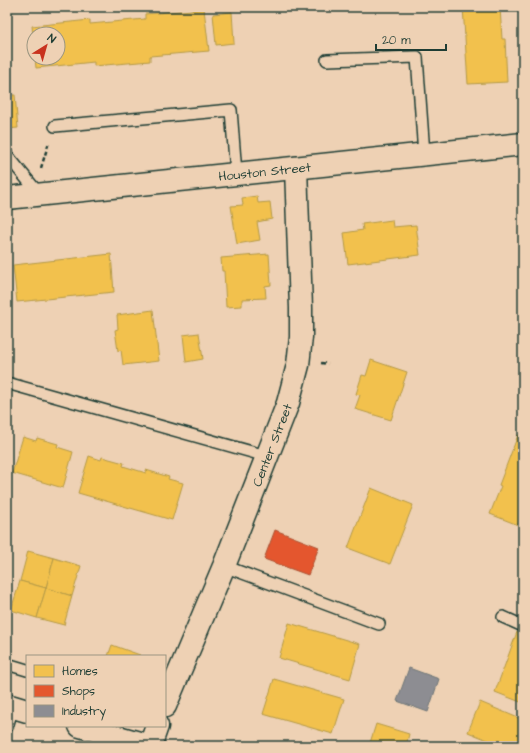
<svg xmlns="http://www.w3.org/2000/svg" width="530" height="753" font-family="'Architects Daughter',sans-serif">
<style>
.homes{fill:#f2c14e;stroke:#b39946}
.shops{fill:#e4572e;stroke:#a94f30}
.industry{fill:#8d8d92;stroke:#6c7576}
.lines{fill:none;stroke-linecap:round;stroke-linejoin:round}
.service-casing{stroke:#1f3d34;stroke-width:14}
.minor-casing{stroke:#1f3d34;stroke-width:25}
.path{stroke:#1f3d34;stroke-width:2.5;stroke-dasharray:4 3;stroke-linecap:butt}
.service{stroke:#eed1b4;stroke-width:11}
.minor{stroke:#eed1b4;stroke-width:22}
.labels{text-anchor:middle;stroke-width:4;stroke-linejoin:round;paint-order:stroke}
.street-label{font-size:13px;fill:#1f3d34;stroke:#eed1b4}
</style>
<rect width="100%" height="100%" fill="#eed1b4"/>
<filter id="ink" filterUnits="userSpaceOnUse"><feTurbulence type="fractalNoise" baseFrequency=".025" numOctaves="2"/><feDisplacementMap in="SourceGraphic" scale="8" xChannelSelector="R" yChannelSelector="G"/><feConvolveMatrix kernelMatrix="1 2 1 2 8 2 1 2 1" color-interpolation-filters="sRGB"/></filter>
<g filter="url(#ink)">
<!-- homes -->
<g class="homes">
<path d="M463,7H500L502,39H505L507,82L468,84Z"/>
<path d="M204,9L209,51L150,56V61L94,66V62L36,68L35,58H58V34H34V45L32,26L90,20V24L145,19V14Z"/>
<path d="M232,12L234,43L216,45L213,14Z"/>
<path d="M7,95H15L18,128L7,129Z"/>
<path d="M257,196L258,203L270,202L272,219L257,222L260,240L237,244L231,206L243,205L242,198Z"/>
<path d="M392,220L393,227L416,225L420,255L348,264L344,233L363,230L362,224Z"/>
<path d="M111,254L114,292L17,302L13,265Z"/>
<path d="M269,254L271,285L265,286L266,298L242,299V306L226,307L224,271H222L221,258Z"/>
<path d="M153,310L159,361L123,365L121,350L118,351L115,330L118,329L117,315Z"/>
<path d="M199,333L203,359L186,362L183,335Z"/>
<path d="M371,360L407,372L391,420L355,409L360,395L356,394L362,375L366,376Z"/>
<path d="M518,435L523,437V512L518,525L490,514L501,486L499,485Z"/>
<path d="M23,437L36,441L37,438L58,444L57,447L73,452L63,488L12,473Z"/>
<path d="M89,456L101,460L102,457L124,463L123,466L146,473V470L169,477L168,479L183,483L172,520L78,493Z"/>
<path d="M371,488L413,505L390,564L348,548Z"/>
<path d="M28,551L54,558L46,588L20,581Z"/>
<path d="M54,558L81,566L72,596L46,588Z"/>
<path d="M20,581L46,588L37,618L11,610Z"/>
<path d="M46,588L72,596L64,625L37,618Z"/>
<path d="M289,623L360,644L350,679L279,658Z"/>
<path d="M517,632L523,635V703L495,692Z"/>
<path d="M112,645L140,655V656H108Z"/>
<path d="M274,679L344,699L333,734L263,714Z"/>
<path d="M480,702L523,720L521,725H523V738L520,746H497L494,745L495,743L468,732Z"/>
<path d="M376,724L409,734L406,746H369Z"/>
</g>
<!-- shops -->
<path class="shops" d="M275,530L319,547L308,575L264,559Z"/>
<!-- industry -->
<path class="industry" d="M409,668L439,679L428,712L397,701Z"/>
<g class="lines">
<!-- service casing -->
<g class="service-casing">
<g id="service">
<path d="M327,60L417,57L424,154"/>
<path d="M55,126L231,110L236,173"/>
<path d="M7,155L39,194"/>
<path d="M7,383L266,456"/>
<path d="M224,566L379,624"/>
<path d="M503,617L523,626"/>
<path d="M7,664L27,670"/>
<path d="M7,727L13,707"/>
</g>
</g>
<!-- minor casing -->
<g class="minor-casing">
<g id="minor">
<path id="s1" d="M7,198L523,144"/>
<path d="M7,705L27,711"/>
<path id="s2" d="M165,706L224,566L288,403L298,365L301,337V308L296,168"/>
<path d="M80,726L150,746"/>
<path d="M150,746L157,726"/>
</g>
</g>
<!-- path -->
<g class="path">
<path d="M41,168L49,142"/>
<path d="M321,363L328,364"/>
</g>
<!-- service -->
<use href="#service" class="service"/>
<!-- minor -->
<use href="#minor" class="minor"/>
</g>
</g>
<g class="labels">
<!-- street labels -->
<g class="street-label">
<text dy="5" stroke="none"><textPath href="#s1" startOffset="259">Houston Street</textPath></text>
<text dy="5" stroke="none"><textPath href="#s2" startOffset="282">Center Street</textPath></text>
</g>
</g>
<!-- margin -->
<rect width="530" height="753" fill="none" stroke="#eed1b4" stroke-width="24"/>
<rect x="12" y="12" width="506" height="729" fill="none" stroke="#1f3d34" stroke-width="1.5" filter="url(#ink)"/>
<!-- legend -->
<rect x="26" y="655" width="140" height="72" fill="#eed1b4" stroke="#9b9681"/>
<rect x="34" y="665" width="20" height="12" fill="#f2c14e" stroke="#9b9681"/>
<text x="62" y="675" font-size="12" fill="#1f3d34">Homes</text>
<rect x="34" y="685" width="20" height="12" fill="#e4572e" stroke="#9b9681"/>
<text x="62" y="695" font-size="12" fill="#1f3d34">Shops</text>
<rect x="34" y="705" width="20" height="12" fill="#8d8d92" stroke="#9b9681"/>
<text x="62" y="715" font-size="12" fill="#1f3d34">Industry</text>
<!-- north arrow -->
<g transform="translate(46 46) rotate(37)"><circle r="19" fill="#eed1b4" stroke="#9b9681"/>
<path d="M0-3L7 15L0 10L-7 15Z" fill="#c8321e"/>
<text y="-6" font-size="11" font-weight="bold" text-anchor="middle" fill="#1f3d34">N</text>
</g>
<!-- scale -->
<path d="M376 44v6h70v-6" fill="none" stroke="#1f3d34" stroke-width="2"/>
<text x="382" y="44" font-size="12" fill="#1f3d34" stroke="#eed1b4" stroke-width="3" paint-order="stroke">20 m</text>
</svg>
